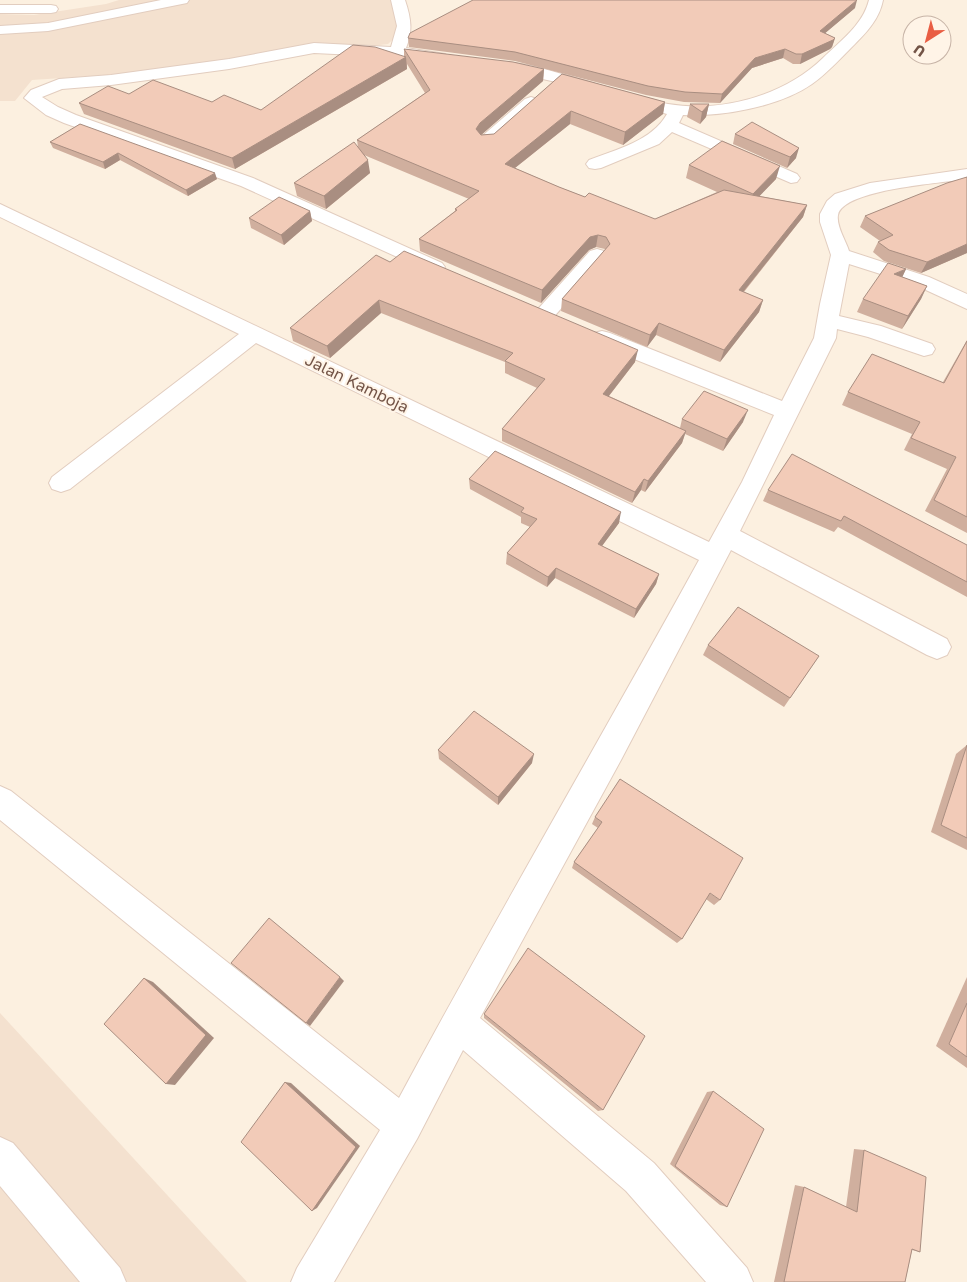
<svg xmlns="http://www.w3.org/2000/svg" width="967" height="1282" font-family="'Golos Text',sans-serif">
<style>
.residential{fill:#f4e1cf}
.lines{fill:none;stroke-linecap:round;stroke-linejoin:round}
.minor-casing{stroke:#e2cdbf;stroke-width:2}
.minor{fill:#fff;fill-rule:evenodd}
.wall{fill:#d0af9e}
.shaded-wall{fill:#a98e81}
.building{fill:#f2cbb8;stroke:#a98e81}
.labels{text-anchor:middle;stroke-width:4;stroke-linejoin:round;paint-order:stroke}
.street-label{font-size:16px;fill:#735447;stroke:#fff4e7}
</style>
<rect width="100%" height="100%" fill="#fcf0e0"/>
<!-- residential -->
<g class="residential">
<path d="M119,0H395L403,30L388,44L154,72L32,80L15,101H0V14L34,15L106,4Z"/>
<path d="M0,1013L247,1282H0Z"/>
</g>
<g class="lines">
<!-- minor casing -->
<g class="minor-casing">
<g id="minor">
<path d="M161,0H189L187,3L182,4L48,31L0,34V26L48,23Z"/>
<path d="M391,0H405C411,18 413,31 406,48L445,54L448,57L445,60L440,62L397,57L314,53L229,69L111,85L62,89L42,97L58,107L76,115L253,178L442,263L445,267L442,271L435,273L428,271L241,186L64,123L46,115L24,98L31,90L59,79L111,75L229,59L314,43L391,47L397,26Z"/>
<path d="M869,0H883C879,21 864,35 849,50C837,62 826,74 812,84C779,107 722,117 683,115L679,123L797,174L800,178L797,182L791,183L672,132L659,144L601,168L595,169L589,168L586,164L589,160C617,149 652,141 667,114L556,82L502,70L500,67L502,64C518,60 546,70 562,74C597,83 632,98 668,104C721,113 784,96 823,58C840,41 863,25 869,0Z"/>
<path d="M0,5H51L56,6L58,9L56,12L51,13H0Z"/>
<path d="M531,97L537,99L539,102L537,105L493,145L487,146L481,145L478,141L481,137L525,99Z"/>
<path d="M967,169V179C944,183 843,189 838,215C836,226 846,241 849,251L929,277L967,294V309L915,285L849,264L839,316L881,326L932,344L935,349L932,354L924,356L868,337L837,329L836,338L740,531L947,639L951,647L947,655L937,659L927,655L731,550L621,760L480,1018L654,1163L747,1268L753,1282H706L626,1191L463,1050L417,1139L334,1282H291L297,1268L380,1130L0,820V786L11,791L399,1098C496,917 600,740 699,560L256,343L70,489L61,492L52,489L49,483L52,477L239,334L0,217V204L709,542L742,482L774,415L594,343L591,338L594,333L602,331L610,333L782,401L814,338L820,304L831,255L820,222V214L827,201L835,194L870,183Z"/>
<path d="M597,249L604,251L607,255L604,259L552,319L545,321L538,319L535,314L538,309L590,251Z"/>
<path d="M0,1137L13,1143L120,1268L126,1282H80L0,1186Z"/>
</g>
</g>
<!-- minor -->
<use href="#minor" class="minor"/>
</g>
<!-- wall -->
<g class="wall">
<path d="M855,8L825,33L835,38L832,47L830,49L800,64H793L783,58L752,68L720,103L684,102L646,95L515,61L409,47L408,38Z"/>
<path d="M404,49L544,69L543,81L481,135L494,134L562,74L665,102L663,114L623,145L570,124L515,168L559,187L585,197L655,219L717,192L686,178L689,165L776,179L759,196L807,205L803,217L744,292L763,300L759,312L720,362L656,335L647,347L561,311L562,299L605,250V249L596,247L589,250L541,303L420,251L419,239L455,211V209L469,199L364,155L370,173L326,209L297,196L294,183L358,147L357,140L425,93L407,64V69L235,169L84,114L79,103L129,94L212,102L261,110L404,57Z"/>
<path d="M690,104H709L706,117L700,124L687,117Z"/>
<path d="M80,124L217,179L188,196L120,160L105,169L53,148L50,142Z"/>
<path d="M735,134L796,158L787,168L733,144Z"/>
<path d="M967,177V253L921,273L884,261L873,252L878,242L880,241L860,227L865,216Z"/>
<path d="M310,211L312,221L284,245L251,228L249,218Z"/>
<path d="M390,262L635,362L609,396L680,428L682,419L743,422L723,451L685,434L682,443L645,492L641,490L632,503L502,441V429L537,388L505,373V362L381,313L330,358L293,341L290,328Z"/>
<path d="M906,269L902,277L927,286L921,299L902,329L857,312L863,299Z"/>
<path d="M967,340V533L925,511L947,469L904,450L912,434L842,405L848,392L943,382Z"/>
<path d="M469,479L619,523L602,546L659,574L656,584L634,618L555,578L547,587L506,564L507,553L530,527L521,523V517L470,489Z"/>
<path d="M768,490L967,545V597L838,527L834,532L763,501Z"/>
<path d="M708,645L819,656L784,707L703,655Z"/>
<path d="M967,745V850L931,832L956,754Z"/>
<path d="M438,750L532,763L498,805L439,759Z"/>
<path d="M595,817L720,900L714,905L706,899L682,939L677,943L572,868L574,862L598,828L592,824Z"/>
<path d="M967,977V1068L936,1046Z"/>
<path d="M484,1014L603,1110L598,1111L484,1018Z"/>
<path d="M713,1091L727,1207L720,1205L670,1164L707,1092Z"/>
<path d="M854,1149L864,1150L920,1252L912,1250L905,1282H774L795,1185L804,1187L846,1207Z"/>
</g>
<!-- shaded-wall -->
<g class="shaded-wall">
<path d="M857,0L855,8L817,40L820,31Z"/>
<path d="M835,38L832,47L830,49L800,64L802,54Z"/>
<path d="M785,49L783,58L752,68L720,103L722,94L755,58Z"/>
<path d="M406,57L407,69L235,169L232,158Z"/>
<path d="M544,69L543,81L480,136L476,129L480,123Z"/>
<path d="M665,102L663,114L623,145L625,132Z"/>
<path d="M709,104L706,117L700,124L702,112Z"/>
<path d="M571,111L570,124L505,176V164Z"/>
<path d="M799,148L796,158L787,168L790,157Z"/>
<path d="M118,153L120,160L105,169L103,162Z"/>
<path d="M368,160L370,173L326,209L324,196Z"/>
<path d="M780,166L776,179L749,207L753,194Z"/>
<path d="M215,173L217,179L188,196L186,190Z"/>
<path d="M807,205L803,217L735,302L739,290Z"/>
<path d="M310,211L312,221L284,245L281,235Z"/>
<path d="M598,235L596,247L589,250L541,303L542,290L590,237Z"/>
<path d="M967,244V253L921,273L927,262Z"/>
<path d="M906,269L900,282L894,274Z"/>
<path d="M927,286L921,299L902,329L908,316Z"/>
<path d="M379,300L381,313L330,358L327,346Z"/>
<path d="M763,300L759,312L720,362L724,350Z"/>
<path d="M659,323L656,335L647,347L650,335Z"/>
<path d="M638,350L635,362L601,406L603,394Z"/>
<path d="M748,410L743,422L723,451L727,439Z"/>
<path d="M686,431L682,443L645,492L648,481Z"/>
<path d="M644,479L641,490L632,503L635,492Z"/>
<path d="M621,512L619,523L596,554L598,544Z"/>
<path d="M556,568L555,578L547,587L548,577Z"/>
<path d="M659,574L656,584L634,618L636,609Z"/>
<path d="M534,754L532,763L498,805V797Z"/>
<path d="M340,977L344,981L310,1026L306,1023Z"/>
<path d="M144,978L153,982L214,1038L175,1085L166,1084Z"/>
<path d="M285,1082L291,1083L360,1146L317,1208L312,1211Z"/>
</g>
<!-- building -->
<g class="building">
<path d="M473,0H857L820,31L835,38L833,40L802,54H796L785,49L755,58L722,94L685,92L648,86L515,52L408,38L410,33Z"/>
<path d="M353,45L375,47L406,57L232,158L79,103L108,86L129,94L153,80L212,102L224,95L261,110Z"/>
<path d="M404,49L513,62L544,69L480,123L476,129L481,135L494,134L562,74L665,102L625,132L571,111L505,164L559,187L585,197L589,193L655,219L724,190L807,205L739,290L763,300L724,350L659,323L650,335L562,299L610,244L606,237L598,235L590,237L542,290L419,239L457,210L455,209L479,191L357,140L430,90Z"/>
<path d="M690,104H709L702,112Z"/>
<path d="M752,122L799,148L790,157L735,134Z"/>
<path d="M80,124L215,173L186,190L118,153L103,162L50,142Z"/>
<path d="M722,141L780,166L753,194L689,165Z"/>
<path d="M354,142L368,160L324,196L294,183Z"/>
<path d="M967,177V244L927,262L889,250L878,242L893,235L865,216L947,183Z"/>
<path d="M279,197L310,211L281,235L249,218Z"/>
<path d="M404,251L638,350L603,394L686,431L648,481L644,479L635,492L502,429L545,379L505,361L513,353L379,300L327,346L290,328L376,255L390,262Z"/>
<path d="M888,263L906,269L894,274L927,286L908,316L863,299Z"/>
<path d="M967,341V517L934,500L956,457L911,438L920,422L848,392L872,354L944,383Z"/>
<path d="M704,391L748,410L727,439L682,419Z"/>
<path d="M495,451L621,512L598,544L659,574L636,609L556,568L548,577L507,553L537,519L521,512L524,508L469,479Z"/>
<path d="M792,454L967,545V582L844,516L841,521L768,490Z"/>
<path d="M738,607L819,656L790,698L708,645Z"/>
<path d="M474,711L534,754L498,797L438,750Z"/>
<path d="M967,745V838L941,825Z"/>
<path d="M620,779L743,858L720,900L710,893L682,939L574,862L602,822L595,817Z"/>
<path d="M269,918L340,977L306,1023L231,963Z"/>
<path d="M528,948L645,1036L603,1110L484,1014Z"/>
<path d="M144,978L206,1035L166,1084L104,1024Z"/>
<path d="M967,1003V1057L949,1044Z"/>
<path d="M285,1082L356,1147L312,1211L241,1142Z"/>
<path d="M713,1091L764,1129L727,1207L675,1166Z"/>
<path d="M864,1150L926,1177L920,1252L912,1249L905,1282H784L804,1187L857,1212Z"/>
</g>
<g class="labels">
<!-- street labels -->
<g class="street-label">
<text transform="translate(357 383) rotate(26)" y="6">Jalan Kamboja</text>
</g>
</g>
<!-- north arrow -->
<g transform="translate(927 40) rotate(216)"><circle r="24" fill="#fff4e7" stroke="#c7b4a7"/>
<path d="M0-4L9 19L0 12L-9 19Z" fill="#e95d43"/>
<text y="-8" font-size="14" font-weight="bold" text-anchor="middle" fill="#735447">U</text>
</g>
</svg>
